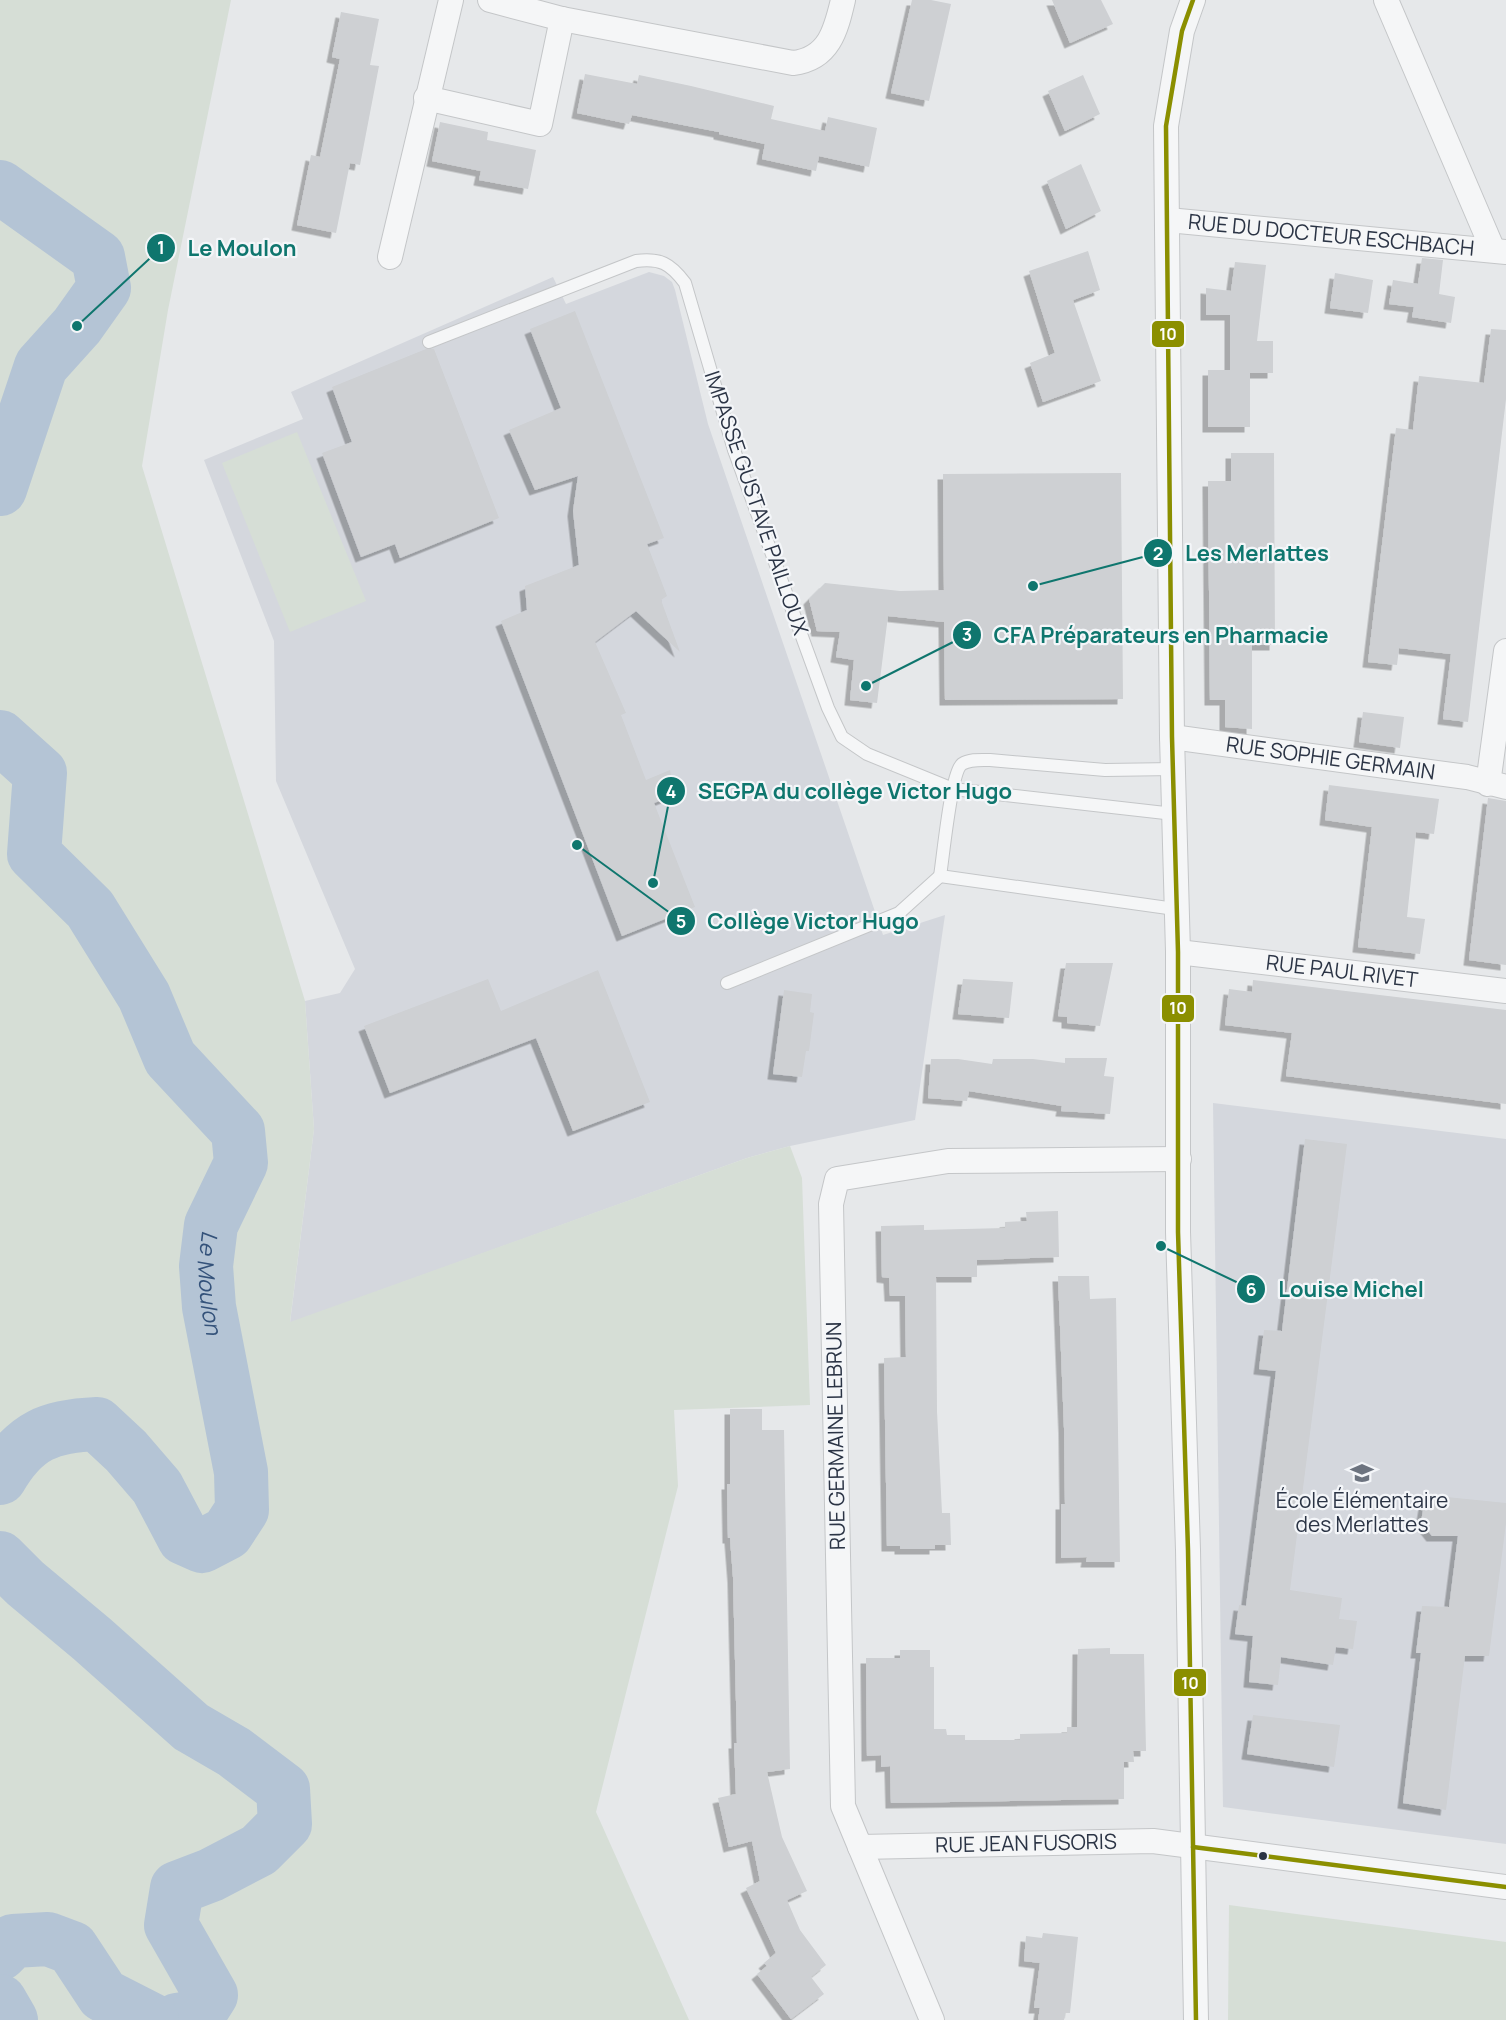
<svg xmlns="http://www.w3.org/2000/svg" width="1506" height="2020" font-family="Manrope,sans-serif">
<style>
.built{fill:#d4d7dd}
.green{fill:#d6ded6}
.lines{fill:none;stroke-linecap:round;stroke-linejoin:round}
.river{stroke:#b4c4d5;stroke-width:54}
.building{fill:#ced0d3;filter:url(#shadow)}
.service-casing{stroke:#c4c6c8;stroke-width:14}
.minor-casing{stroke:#c4c6c8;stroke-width:26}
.service{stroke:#f5f6f7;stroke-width:12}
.minor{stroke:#f5f6f7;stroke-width:24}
.bus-1-casing{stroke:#f4f6f9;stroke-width:9}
.bus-1{stroke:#8b8f00;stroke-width:4.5}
.bus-dot{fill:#2b3445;stroke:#f4f6f9;stroke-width:2}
.labels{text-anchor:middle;stroke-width:4.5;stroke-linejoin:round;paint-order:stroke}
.street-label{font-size:21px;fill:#2b3445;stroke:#f4f6f9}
.poi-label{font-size:21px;fill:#2b3445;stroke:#f4f6f9}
.water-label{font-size:22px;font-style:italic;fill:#34527a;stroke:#f4f6f9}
.leader{fill:none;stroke:#0f766e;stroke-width:2}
.callout-dot{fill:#0f766e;stroke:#f4f6f9;stroke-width:2}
.mark-label{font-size:18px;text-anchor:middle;font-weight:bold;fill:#fff}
.callout-label{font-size:22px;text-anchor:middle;font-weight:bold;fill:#0f766e;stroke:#f4f6f9;stroke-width:4.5;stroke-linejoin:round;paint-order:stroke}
.line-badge{stroke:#f4f6f9;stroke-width:2}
.badge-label{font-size:16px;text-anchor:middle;font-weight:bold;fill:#fff}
</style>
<defs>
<filter id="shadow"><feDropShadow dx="-5.5" dy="5.5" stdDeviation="0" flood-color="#0004"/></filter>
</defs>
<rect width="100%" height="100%" fill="#e6e8ea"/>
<!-- built -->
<g class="built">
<path d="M649,272L664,276L672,282L675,290L708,424L883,935L945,915L915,1120L790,1146L747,1158L290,1323L314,1129L305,1001L340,993L355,969L276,781L274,641L204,460L303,419L291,392L553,277L566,304Z"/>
<path d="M1213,1103L1506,1139V1844L1223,1807Z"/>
</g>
<!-- green -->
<g class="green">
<path d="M0,0H231L168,310L142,466L305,1001L314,1129L290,1322L747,1158L790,1146L802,1178L810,1405L674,1410L678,1486L596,1812L689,2020H0Z"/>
<path d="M297,432L366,601L290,632L222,463Z"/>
<path d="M1229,1905L1506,1942V2020H1228Z"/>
</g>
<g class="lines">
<!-- river -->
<g class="river">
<path d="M0,187L98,257L104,288L77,326L41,366L0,489"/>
<path id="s1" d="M0,737L40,773L34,854L90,909L144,996L170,1058L238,1131L241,1163L211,1225L206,1266L209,1307L241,1472L242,1510L227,1533L202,1546L184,1538L157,1487L126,1451L97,1424C50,1426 25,1435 0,1478"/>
<path d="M0,1558L25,1583L92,1639L191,1727L234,1752L283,1789L285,1824L259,1850L211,1875L177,1888L171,1925L211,1995L197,2017L177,2020"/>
<path d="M0,1954L13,1941L48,1939L72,1948L103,1995L152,2020"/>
<path d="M0,2001L11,2020"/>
</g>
</g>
<!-- building -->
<g class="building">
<path d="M912,0H931L951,4L929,101L891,93Z"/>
<path d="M1052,0H1101L1113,24L1070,43Z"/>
<path d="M341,12L379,19L370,65L379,66L360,165L350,163L336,233L297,225L311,155L320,157L340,59L332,57Z"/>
<path d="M585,74L637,84L639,75L691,86L774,106L771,119L825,131L828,117L877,128L869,167L819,156L816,171L762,159L765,144L719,134V132L632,115L629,124L577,113Z"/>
<path d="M1083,75L1100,114L1065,131L1048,91Z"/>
<path d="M440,122L488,132L487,140L536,150L528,189L479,180L481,171L432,161Z"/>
<path d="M1081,164L1101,211L1066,229L1047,181Z"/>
<path d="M1088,251L1100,290L1073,300L1101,381L1043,402L1030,363L1055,353L1029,271Z"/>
<path d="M1422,258L1443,260L1439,294L1455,297L1451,323L1412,317L1414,307L1389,304L1393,280L1418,284Z"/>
<path d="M1235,262L1266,265L1257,341H1273V373H1250V427H1208V370H1230V315H1206V288L1231,291Z"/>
<path d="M1335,273L1373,280L1368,313L1330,308Z"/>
<path d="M575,311L664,538L647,544L667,596L661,600L680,652L636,611L595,642L626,713L621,715L646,780L670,770L674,795L654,803L695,907L622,936L501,621L527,610L525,586L579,565L573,511L578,476L535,490L509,430L561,408L530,329Z"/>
<path d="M1491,329L1506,330V399L1468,722L1443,719L1451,654L1399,648L1397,665L1368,662L1396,428L1413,430L1419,376L1484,383Z"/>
<path d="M426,349H434L499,518L400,558L395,544L361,557L322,453L352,442L332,387Z"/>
<path d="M1231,453H1274L1275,645H1252V729L1225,727V700H1210L1208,481H1231Z"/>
<path d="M1121,473L1123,699L945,700L944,622L888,616L877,703L850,700L854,660L836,657L840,632L817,631L809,599L825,583L900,591L944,590L943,474Z"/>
<path d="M1363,712L1404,717L1400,748L1359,742Z"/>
<path d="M1329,785L1439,799L1434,834L1416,832L1407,917L1425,919L1420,954L1358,947L1372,827L1325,820Z"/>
<path d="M1488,798L1506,801V965L1469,960Z"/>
<path d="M1066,963H1113L1100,1026L1067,1023V1017L1058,1016Z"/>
<path d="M598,970L650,1102L573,1131L536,1038L390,1093L364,1026L488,979L501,1011Z"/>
<path d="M963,979L1013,982L1009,1018L958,1014Z"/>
<path d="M1253,980L1506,1010V1104L1286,1076L1292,1033L1225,1025L1229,989L1252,992Z"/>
<path d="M784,990L812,994L810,1012L814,1013L809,1051H806L802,1077L773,1074Z"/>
<path d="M1065,1058H1107L1104,1076L1114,1077L1110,1114L1061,1111L1062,1106L969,1091L967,1101L928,1098L931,1059H958L992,1064L993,1059H1033L1065,1063Z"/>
<path d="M1305,1139L1347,1144L1290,1590L1342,1598L1339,1619L1357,1621L1353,1649L1336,1647L1333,1665L1281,1657L1278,1685L1249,1682L1253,1636L1235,1634L1239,1605L1246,1606L1276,1371L1259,1369L1264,1330L1282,1331Z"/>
<path d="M1058,1211L1059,1257L977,1260V1277H936L937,1411L942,1513H950L951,1545H935V1549H900V1546H887L884,1358L906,1357L905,1296H890L889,1278L882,1277L881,1226L924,1225V1230L1005,1228V1222L1027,1221L1026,1212Z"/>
<path d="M1058,1276H1089L1090,1299L1116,1298L1120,1562H1086L1087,1557L1061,1558V1504H1065L1064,1428Z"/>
<path d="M730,1409H762V1430H784L790,1769L767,1772L782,1837L807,1891L787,1900L800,1930L826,1965L811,1977L824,1994L791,2019L757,1974L767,1966L764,1963L776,1953L746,1888L760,1881L752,1841L729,1847L718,1798L736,1794L734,1743H737L733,1577L730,1538H728L727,1484H730Z"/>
<path d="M1437,1496L1506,1503V1523L1489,1656H1465L1446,1810L1403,1803L1421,1653H1416L1422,1606L1449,1607L1458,1536H1432L1421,1522L1424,1504Z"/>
<path d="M1110,1648V1654H1144L1146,1751H1133L1134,1762H1124V1799L891,1803L890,1766L881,1767V1755L867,1756L866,1658H900V1650H930V1667H934V1729H946L947,1735H965V1740H1020V1734L1067,1733V1727H1077L1078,1649Z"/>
<path d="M1253,1715L1340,1725L1334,1767L1247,1754Z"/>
<path d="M1043,1933L1078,1937L1070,2013H1065L1064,2020H1038L1040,2008H1034L1040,1963L1024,1961L1026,1936L1042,1938Z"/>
</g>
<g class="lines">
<!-- service casing -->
<g class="service-casing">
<g id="service">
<path d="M429,342L636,261C660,258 670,263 685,283L734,450L828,708L842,737L867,754L953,789L1174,814"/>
<path d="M1174,769L1105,770L990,760C981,760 970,759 962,764C951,772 943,858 940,876L1175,909"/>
<path d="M727,983L899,913L940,876"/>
</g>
</g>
<!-- minor casing -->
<g class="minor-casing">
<g id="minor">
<path d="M490,0L562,19L793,63C829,59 836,30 843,0"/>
<path d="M1193,0L1182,31L1166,126L1172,737L1178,952V1232L1188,1550L1196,2020"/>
<path d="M1386,0L1493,250"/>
<path d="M426,98L540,124L562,19"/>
<path id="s2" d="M1168,220L1506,252"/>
<path d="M390,257L451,0"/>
<path id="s3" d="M1172,737L1467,777L1506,787"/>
<path d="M1488,784L1506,651"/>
<path id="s4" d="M1178,952L1506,991"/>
<path id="s5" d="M860,1847L1153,1841L1506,1887"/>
<path d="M932,2020L843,1806L831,1204L837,1179L948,1161L1179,1159"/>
</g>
</g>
<!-- service -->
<use href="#service" class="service"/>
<!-- minor -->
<use href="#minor" class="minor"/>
<!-- bus-1 casing -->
<g class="bus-1-casing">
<g id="bus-1">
<path d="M1193,0L1182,31L1166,126L1172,737L1178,952V1232L1188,1550L1196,2020"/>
<path d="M1193,1847L1506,1887"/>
</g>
</g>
<!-- bus-1 -->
<use href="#bus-1" class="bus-1"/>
</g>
<!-- icons -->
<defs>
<g id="school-bare" transform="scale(1.8)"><path d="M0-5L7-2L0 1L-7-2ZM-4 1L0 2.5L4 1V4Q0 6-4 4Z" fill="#6c737f" stroke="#f4f6f9" stroke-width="2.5" paint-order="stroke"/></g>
</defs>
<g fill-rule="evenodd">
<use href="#school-bare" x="1362" y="1473"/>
</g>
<!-- markers -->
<circle class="bus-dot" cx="1263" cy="1856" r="5"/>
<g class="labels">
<!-- street labels -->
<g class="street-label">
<text dy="7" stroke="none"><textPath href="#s2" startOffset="164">RUE DU DOCTEUR ESCHBACH</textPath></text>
<text transform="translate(756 503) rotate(71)" y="7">IMPASSE GUSTAVE PAILLOUX</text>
<text dy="7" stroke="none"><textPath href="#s3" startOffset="160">RUE SOPHIE GERMAIN</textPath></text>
<text dy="7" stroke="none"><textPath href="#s4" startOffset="165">RUE PAUL RIVET</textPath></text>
<text transform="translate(836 1436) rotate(-91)" y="7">RUE GERMAINE LEBRUN</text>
<text dy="7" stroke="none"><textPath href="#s5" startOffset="166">RUE JEAN FUSORIS</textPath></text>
</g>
<!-- poi labels -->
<g class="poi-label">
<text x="1362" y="1508">École Élémentaire<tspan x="1362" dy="24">des Merlattes</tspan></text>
</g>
<!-- water labels -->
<g class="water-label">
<text dy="8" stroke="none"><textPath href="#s1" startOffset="642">Le Moulon</textPath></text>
</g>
</g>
<!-- callouts -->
<path class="leader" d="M77 326L161 248M1033 586L1158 553M866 686L967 635M653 883L671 791M577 845L681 921M1161 1246L1251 1289"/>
<g class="callout-dot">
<circle cx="77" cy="326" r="6"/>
<circle cx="1033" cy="586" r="6"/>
<circle cx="866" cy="686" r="6"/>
<circle cx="653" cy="883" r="6"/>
<circle cx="577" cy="845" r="6"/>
<circle cx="1161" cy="1246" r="6"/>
<circle cx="161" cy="248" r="15"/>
<circle cx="1158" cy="553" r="15"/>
<circle cx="967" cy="635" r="15"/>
<circle cx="671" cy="791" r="15"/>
<circle cx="681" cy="921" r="15"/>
<circle cx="1251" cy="1289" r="15"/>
</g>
<g class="mark-label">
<text x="161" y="254">1</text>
<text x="1158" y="560">2</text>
<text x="967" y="641">3</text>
<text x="671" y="798">4</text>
<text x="681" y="928">5</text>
<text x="1251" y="1296">6</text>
</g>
<g class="callout-label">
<text x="242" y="256">Le Moulon</text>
<text x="1257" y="561">Les Merlattes</text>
<text x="1161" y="643">CFA Préparateurs en Pharmacie</text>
<text x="855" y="799">SEGPA du collège Victor Hugo</text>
<text x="813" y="929">Collège Victor Hugo</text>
<text x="1351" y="1297">Louise Michel</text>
</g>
<g class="line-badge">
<rect x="1151" y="320" width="34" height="28" rx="6" fill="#8b8f00"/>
<rect x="1161" y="994" width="34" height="29" rx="6" fill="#8b8f00"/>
<rect x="1173" y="1668" width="34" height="29" rx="6" fill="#8b8f00"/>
</g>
<g class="badge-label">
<text x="1168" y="340">10</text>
<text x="1178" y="1014">10</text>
<text x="1190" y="1689">10</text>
</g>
</svg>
